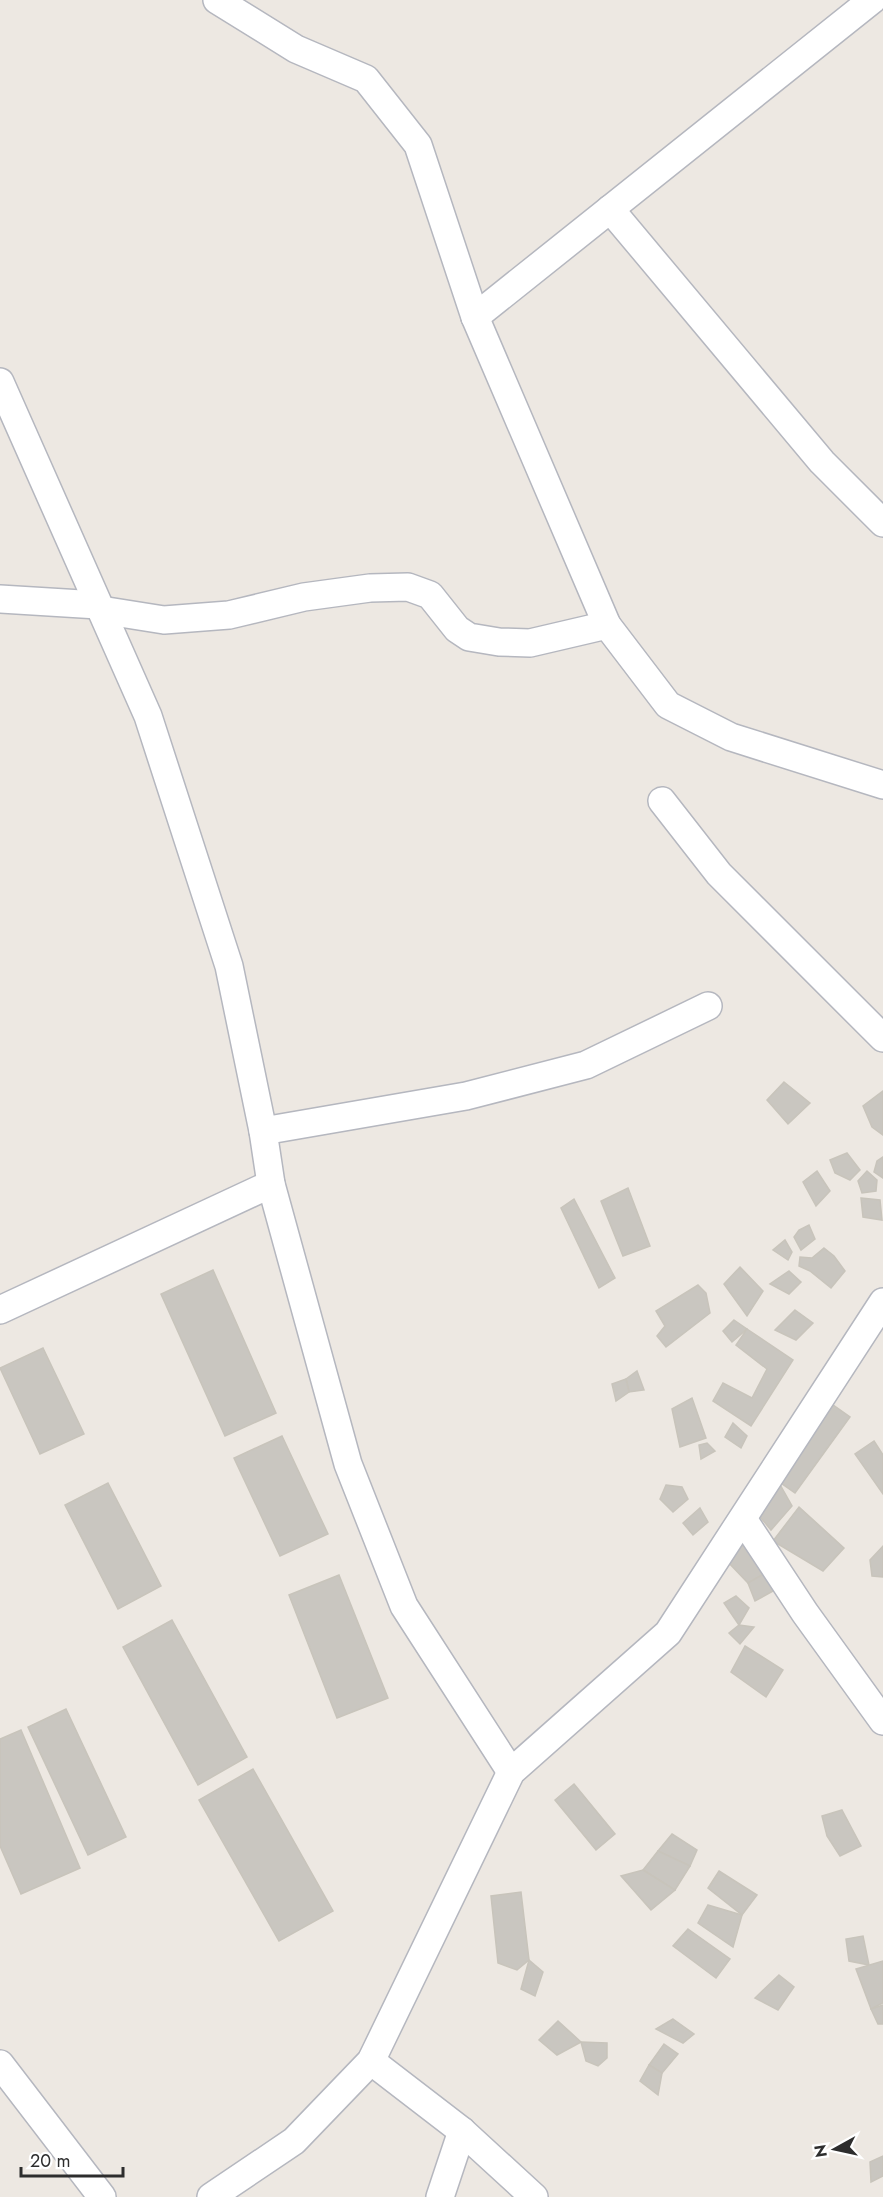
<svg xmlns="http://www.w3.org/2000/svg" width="883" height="2197" font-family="Jost,sans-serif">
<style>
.building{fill:#c9c6c0;stroke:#c8c4bb;stroke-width:1.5}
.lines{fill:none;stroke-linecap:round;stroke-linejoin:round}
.street-casing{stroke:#b5b7bf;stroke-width:30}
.street{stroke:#fff;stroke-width:27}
</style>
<rect width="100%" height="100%" fill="#ede8e2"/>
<!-- building -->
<g class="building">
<path d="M784,1082L810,1103L788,1124L767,1100Z"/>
<path d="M883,1091V1135L872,1127L863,1106Z"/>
<path d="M847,1153L860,1170L850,1180L835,1173L830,1160Z"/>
<path d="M883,1157V1178L874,1172L877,1161Z"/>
<path d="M817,1171L830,1191L816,1206L803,1182Z"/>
<path d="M867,1171L877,1180L876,1191L862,1193L858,1181Z"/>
<path d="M628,1188L650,1246L623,1256L601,1201Z"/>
<path d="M861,1198L880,1200L882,1220L863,1217Z"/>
<path d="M574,1199L615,1278L599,1288L561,1208Z"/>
<path d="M809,1225L815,1239L801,1250L794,1237L799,1230Z"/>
<path d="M785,1240L792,1252L788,1260L773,1250Z"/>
<path d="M824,1248L834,1256L845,1271L831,1288L810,1271L799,1266L800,1257L812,1258Z"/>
<path d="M740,1267L763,1291L747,1316L724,1284Z"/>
<path d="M213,1270L276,1413L225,1436L161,1294Z"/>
<path d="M789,1271L801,1282L789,1294L770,1284Z"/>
<path d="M698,1285L706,1293L710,1313L666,1347L657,1336L665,1326L656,1311Z"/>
<path d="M795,1310L813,1323L796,1340L775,1330Z"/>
<path d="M734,1320L747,1329L732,1342L723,1331Z"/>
<path d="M747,1329L793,1360L751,1426L713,1401L723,1383L752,1398L767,1369L736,1345Z"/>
<path d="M43,1348L84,1434L40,1454L0,1368Z"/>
<path d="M637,1371L644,1390L629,1392L626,1379Z"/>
<path d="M626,1379L629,1392L616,1401L612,1384Z"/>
<path d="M692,1398L706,1438L680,1447L672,1409Z"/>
<path d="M829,1402L850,1417L795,1493L778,1481Z"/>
<path d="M733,1423L747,1436L741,1448L725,1437Z"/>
<path d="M282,1436L328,1534L280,1556L234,1458Z"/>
<path d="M874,1441L883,1455V1494L855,1454Z"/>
<path d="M707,1443L715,1451L701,1459L699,1445Z"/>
<path d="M778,1481L792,1506L771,1530L756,1512Z"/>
<path d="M108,1483L161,1586L118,1609L65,1505Z"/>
<path d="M666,1485L682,1487L688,1499L673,1512L660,1499Z"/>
<path d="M799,1507L844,1548L823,1571L773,1541Z"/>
<path d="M700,1508L708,1522L693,1535L683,1523Z"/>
<path d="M746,1540L774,1568L748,1583L726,1560Z"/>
<path d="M883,1546V1577L872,1576L870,1560Z"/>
<path d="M774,1568L784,1585L755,1601L748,1583Z"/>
<path d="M339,1575L388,1698L337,1718L289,1595Z"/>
<path d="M736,1596L749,1608L739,1625L724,1603Z"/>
<path d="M172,1620L247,1757L198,1785L123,1647Z"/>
<path d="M739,1625L754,1627L740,1644L729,1633Z"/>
<path d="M745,1646L783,1670L766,1697L731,1672Z"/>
<path d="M66,1709L126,1837L88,1855L28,1727Z"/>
<path d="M21,1730L80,1868L21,1894L0,1846V1739Z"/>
<path d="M253,1769L333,1911L279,1941L199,1800Z"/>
<path d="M574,1784L615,1834L596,1850L555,1800Z"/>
<path d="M842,1810L861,1846L840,1856L827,1836L822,1816Z"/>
<path d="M672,1834L697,1850L690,1866L658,1851Z"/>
<path d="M658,1851L690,1866L675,1890L643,1870Z"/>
<path d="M643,1870L675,1890L651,1910L621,1876Z"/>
<path d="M719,1871L757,1895L742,1915L708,1888Z"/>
<path d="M521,1892L529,1960L517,1970L498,1963L491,1896Z"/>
<path d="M708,1905L742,1915L733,1947L698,1923Z"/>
<path d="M688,1929L730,1959L716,1978L673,1946Z"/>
<path d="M863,1936L869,1965L849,1961L846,1939Z"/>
<path d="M529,1960L543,1972L535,1996L521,1989Z"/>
<path d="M883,1961V2003L871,2009L856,1969Z"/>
<path d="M779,1975L794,1987L778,2010L755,1998Z"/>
<path d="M883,2005V2024H878L871,2009Z"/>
<path d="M673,2019L694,2034L683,2043L656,2029Z"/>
<path d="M558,2021L581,2042L557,2055L539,2040Z"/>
<path d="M581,2042L607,2043V2058L598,2066L586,2061Z"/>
<path d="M664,2044L678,2054L662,2073L649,2065Z"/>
<path d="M649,2065L662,2073L658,2095L640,2081Z"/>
<path d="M883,2156V2176L871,2182L870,2162Z"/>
</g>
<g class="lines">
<!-- street casing -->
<g class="street-casing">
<g id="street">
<path d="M217,0L296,49L366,79L418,145L475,317L607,625L668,705L731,737L883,785"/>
<path d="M610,209L822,462L883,523"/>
<path d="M475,317L872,0"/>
<path d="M0,382L148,716L229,966L263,1131L271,1184L348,1464L404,1606L511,1772"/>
<path d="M0,599L98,605"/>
<path d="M101,610L164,620L229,615L304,597L370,588L408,587L430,595L457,629L469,637L499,642L530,643L607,625"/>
<path d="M662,801L719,874L883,1038"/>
<path d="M263,1131L466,1096L586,1065L708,1006"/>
<path d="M0,1310L271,1184"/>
<path d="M743,1519L805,1613L883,1721"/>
<path d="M371,2061L462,2131L534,2197"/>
<path d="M0,2064L102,2197"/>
<path d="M211,2197L294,2141L371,2061L511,1772L668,1633L883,1302"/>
<path d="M440,2197L462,2131"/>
</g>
</g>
<!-- street -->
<use href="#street" class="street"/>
</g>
<!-- north arrow -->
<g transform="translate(835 2149) rotate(262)" stroke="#ffffff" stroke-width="4.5" paint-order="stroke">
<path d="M0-4.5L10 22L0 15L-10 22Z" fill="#2d2d2d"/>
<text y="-9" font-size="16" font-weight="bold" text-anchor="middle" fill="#2d2d2d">N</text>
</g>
<!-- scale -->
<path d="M21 2167v9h102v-9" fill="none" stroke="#2d2d2d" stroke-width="3"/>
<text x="30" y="2167" font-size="18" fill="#2d2d2d" stroke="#ffffff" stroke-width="4.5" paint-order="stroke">20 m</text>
</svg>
